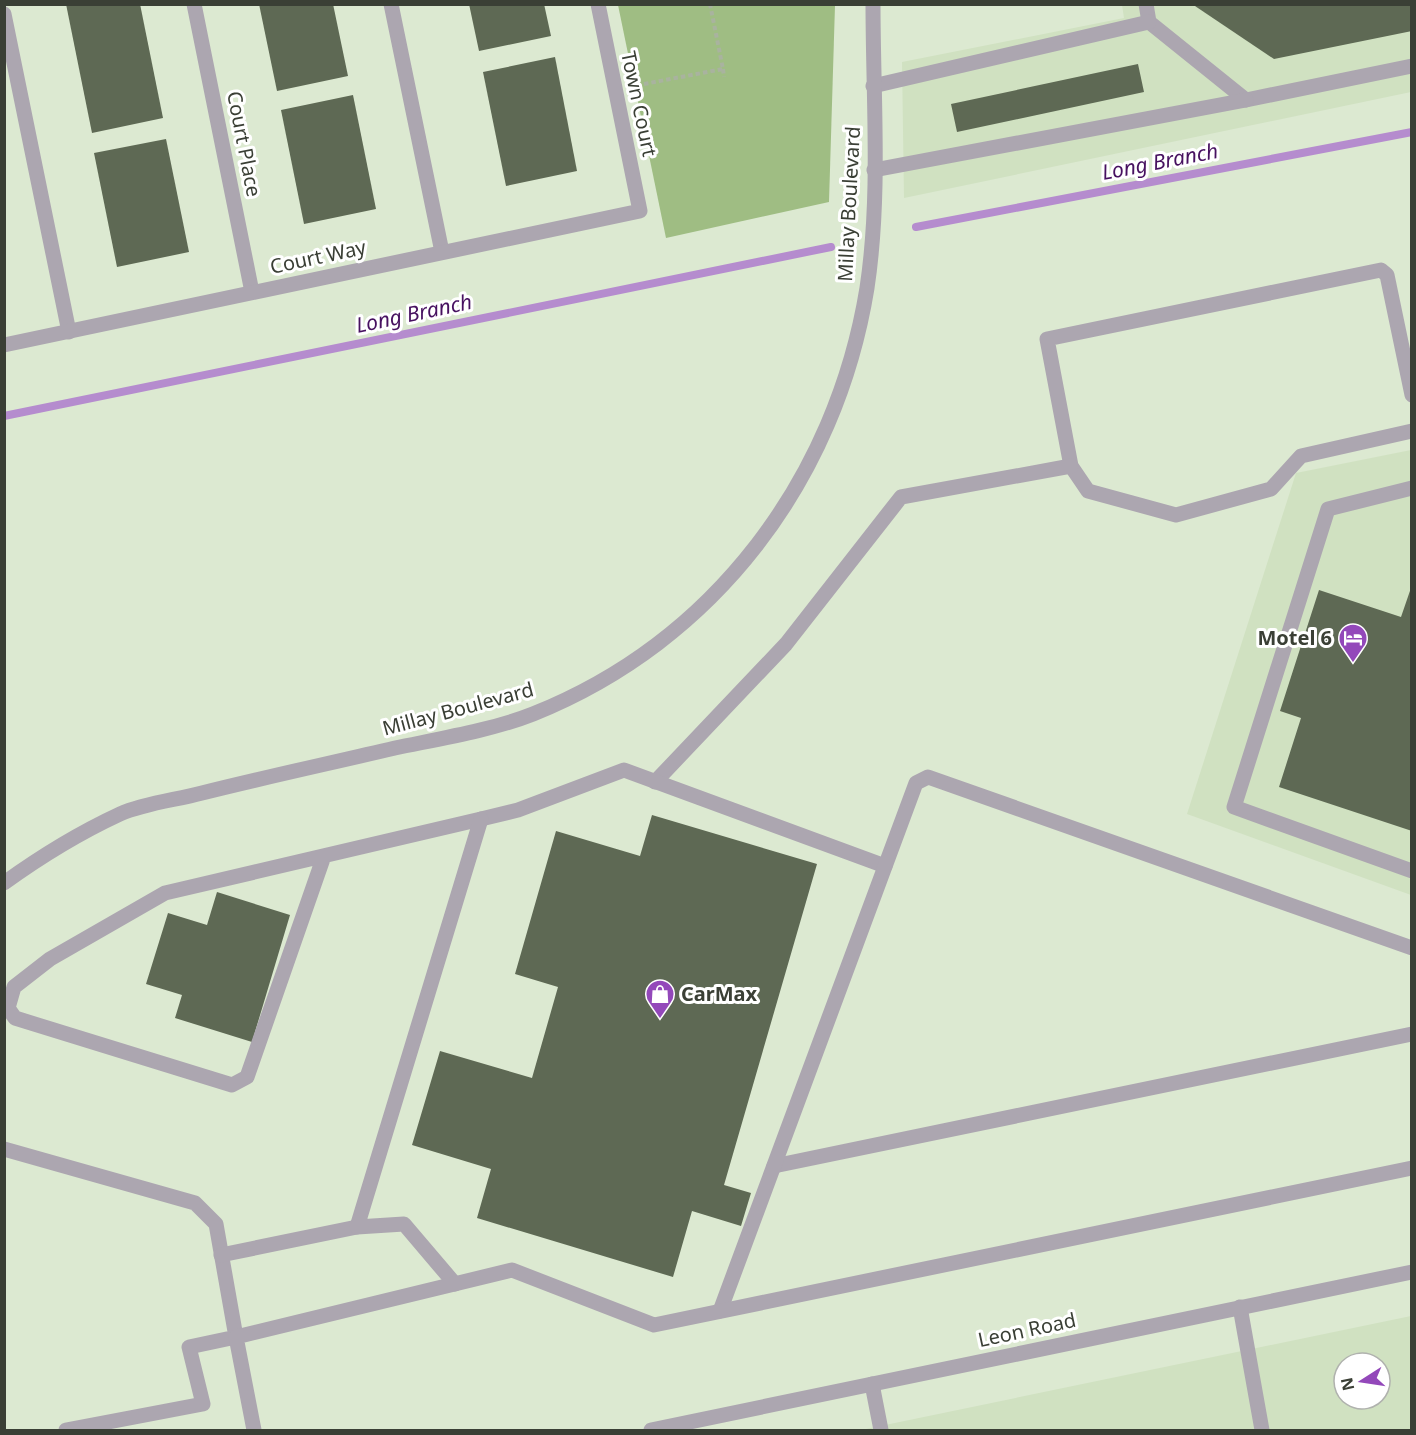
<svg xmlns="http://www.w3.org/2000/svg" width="1416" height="1435" font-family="'Noto Sans',sans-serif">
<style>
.built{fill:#d0e1c1;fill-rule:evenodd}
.green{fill:#9fbd83}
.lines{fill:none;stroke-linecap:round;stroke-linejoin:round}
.stream{stroke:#b58cce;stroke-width:8}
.building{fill:#5e6954}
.path{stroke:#a9b39f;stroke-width:4;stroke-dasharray:4.5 3;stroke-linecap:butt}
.minor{stroke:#aca6b0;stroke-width:15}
.labels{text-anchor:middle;stroke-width:6;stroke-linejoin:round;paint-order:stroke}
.street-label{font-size:20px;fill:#3a3f35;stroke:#fff}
.poi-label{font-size:20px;font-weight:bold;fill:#3a3f35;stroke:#fff;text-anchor:end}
.water-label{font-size:21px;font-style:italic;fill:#471160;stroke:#fff}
</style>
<rect width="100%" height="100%" fill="#dce9d1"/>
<!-- built -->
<g class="built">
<path d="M1122,5H1411V92L904,198L902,62L1124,18Z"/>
<path d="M1411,450V895L1187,814L1296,473Z"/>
<path d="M1411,1316V1430H861ZM1344,1363H1380V1399H1344Z"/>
</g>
<!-- green -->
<path class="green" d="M618,5H835L829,202L666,238Z"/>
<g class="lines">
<!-- stream -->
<g class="stream">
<path d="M916,227L1412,132"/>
<path d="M4,416L831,247"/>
</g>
</g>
<!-- building -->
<g class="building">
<path d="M66,4H140L163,118L92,133Z"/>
<path d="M259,4H333L348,76L277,91Z"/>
<path d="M469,4H544L551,36L479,51Z"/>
<path d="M1192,4H1412V31L1274,59Z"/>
<path d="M555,57L577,171L506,186L483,72Z"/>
<path d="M1138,64L1144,92L957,132L951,104Z"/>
<path d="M353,95L376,209L304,224L281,110Z"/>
<path d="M166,139L189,252L117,267L94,153Z"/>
<path d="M1412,585V831L1279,787L1301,718L1280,711L1319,590L1401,617Z"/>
<path d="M652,815L817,864L724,1185L751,1193L741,1226L692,1211L673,1277L477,1218L491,1169L412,1145L440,1051L532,1078L558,987L515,974L556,831L640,856Z"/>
<path d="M217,892L290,915L252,1042L175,1018L182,995L146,984L168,913L207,925Z"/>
</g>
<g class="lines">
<!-- path -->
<g class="path">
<path d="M723,69L724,77"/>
<path d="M644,84L723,69L710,4"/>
</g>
<!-- minor -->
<g class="minor">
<path d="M194,4L252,292"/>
<path d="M391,4L442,252"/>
<path d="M1146,4L1149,22L1246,100L1412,66"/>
<path d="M4,14L69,332"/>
<path d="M873,86L1149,22"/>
<path d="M874,170L1246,100"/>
<path d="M4,345L640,211L598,4"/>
<path d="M1412,395L1387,275L1381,270L1047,339L1071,466L1088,491L1176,515L1271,489L1301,456L1412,431"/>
<path d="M1412,488L1328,509L1234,807L1412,871"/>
<path d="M655,782L786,644L901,497L1071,466"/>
<path d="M324,856L247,1077L232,1085L15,1018L8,1008L14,987L50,959L165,893L481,819L518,810L624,770L885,866"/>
<path d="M4,883C40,857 79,833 120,814C145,803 176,800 202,793C266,777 331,763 395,748C438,739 493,730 533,714C715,641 836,479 867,288C881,195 873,98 873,4"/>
<path d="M4,1149L195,1203L216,1224L236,1337L189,1347L203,1404L66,1430"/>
<path d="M774,1166L1412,1034"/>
<path d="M221,1255L357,1227"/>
<path d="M455,1284L404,1224L357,1227L481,819"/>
<path d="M1240,1307L1262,1430"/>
<path d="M720,1311L916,783L928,777L1412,948"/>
<path d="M872,1384L881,1430"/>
<path d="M254,1430L236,1337L512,1270L654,1325L1412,1168"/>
<path d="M651,1430L1412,1272"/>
</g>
</g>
<!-- icons -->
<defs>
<g id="hotel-pin" transform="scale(1.5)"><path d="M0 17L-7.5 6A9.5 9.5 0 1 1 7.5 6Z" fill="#9348ba" stroke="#fff"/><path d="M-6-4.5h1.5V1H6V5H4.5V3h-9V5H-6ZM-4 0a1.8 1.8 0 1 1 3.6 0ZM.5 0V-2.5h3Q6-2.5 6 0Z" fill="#fff"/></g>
<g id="shop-pin" transform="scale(1.5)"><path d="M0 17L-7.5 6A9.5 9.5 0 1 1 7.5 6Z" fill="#9348ba" stroke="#fff"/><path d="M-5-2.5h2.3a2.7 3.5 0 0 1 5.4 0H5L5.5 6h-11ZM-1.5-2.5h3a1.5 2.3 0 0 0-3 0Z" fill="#fff"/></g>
</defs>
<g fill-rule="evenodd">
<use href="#hotel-pin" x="1353" y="638"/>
<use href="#shop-pin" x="660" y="994"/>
</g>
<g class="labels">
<!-- street labels -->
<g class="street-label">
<text transform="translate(639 104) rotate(78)" y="7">Town Court</text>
<text transform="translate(244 144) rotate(79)" y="7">Court Place</text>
<text transform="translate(849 204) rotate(-87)" y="7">Millay Boulevard</text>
<text transform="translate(318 257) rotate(-12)" y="7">Court Way</text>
<text transform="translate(458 709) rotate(-15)" y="7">Millay Boulevard</text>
<text transform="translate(1027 1330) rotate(-12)" y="7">Leon Road</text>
</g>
<!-- poi labels -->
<g class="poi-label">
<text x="1332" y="645">Motel 6</text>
<text x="681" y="1001" text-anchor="start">CarMax</text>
</g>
<!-- water labels -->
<g class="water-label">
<text transform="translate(1160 162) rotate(-11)" y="7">Long Branch</text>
<text transform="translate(414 314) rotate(-12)" y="7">Long Branch</text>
</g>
</g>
<!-- border -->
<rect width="1416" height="1435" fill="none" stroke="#3a3f35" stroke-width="12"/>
<!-- north arrow -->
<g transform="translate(1362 1381) rotate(258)"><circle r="28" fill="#ffffff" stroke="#b0b2ae" stroke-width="1.5"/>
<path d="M0-4.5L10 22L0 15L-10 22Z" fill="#9348ba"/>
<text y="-9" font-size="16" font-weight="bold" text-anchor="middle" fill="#3a3f35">N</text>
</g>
</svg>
